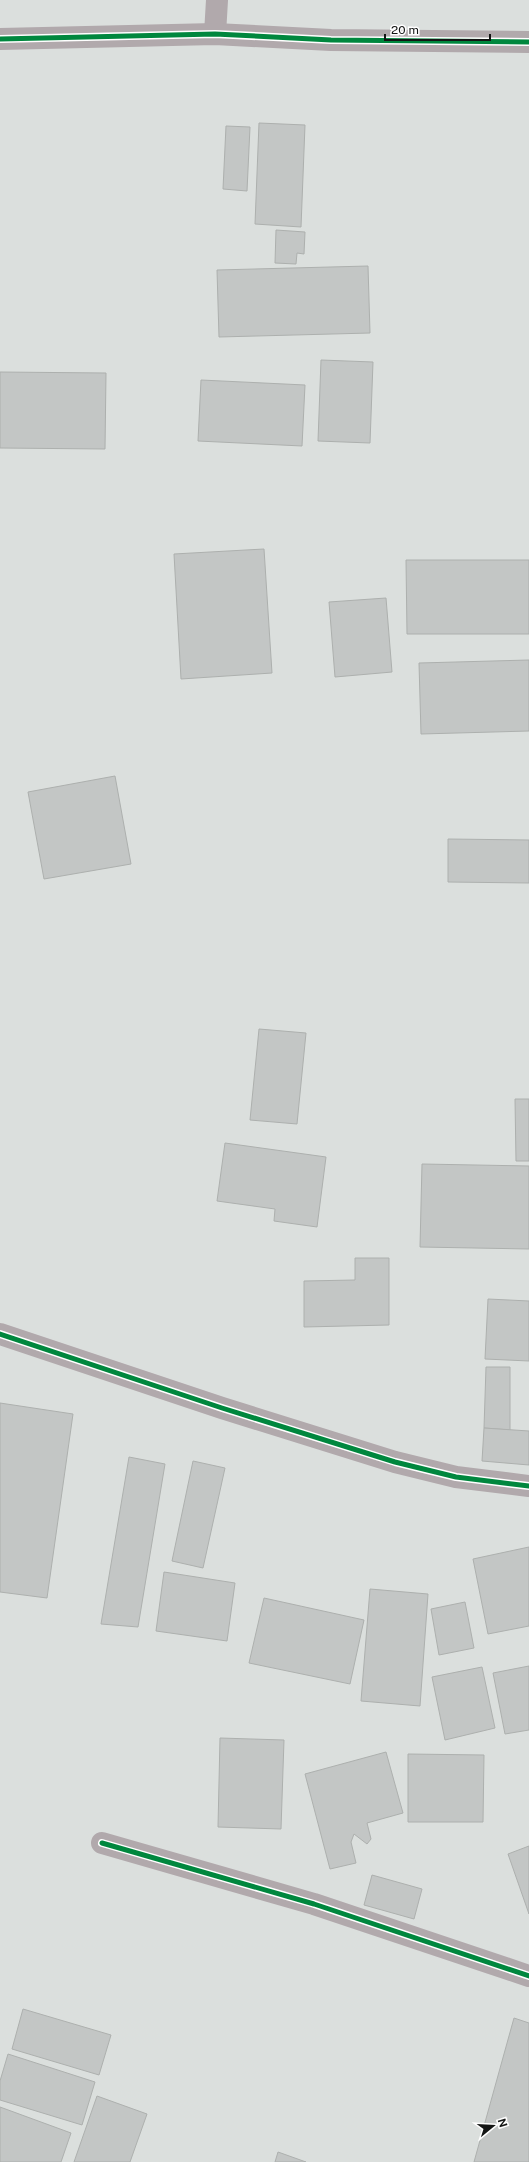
<svg xmlns="http://www.w3.org/2000/svg" width="529" height="2162" font-family="'Public Sans',sans-serif">
<style>
.building{fill:#c3c6c5;stroke:#adb0ae}
.lines{fill:none;stroke-linecap:round;stroke-linejoin:round}
.minor{stroke:#b1a9ac;stroke-width:22}
.cycleway-casing{stroke:#fff;stroke-width:8}
.cycleway{stroke:#00873e;stroke-width:5}
</style>
<rect width="100%" height="100%" fill="#dbdfdd"/>
<!-- building -->
<g class="building">
<path d="M259,123L305,125L301,227L255,224Z"/>
<path d="M226,126L250,127L247,191L223,189Z"/>
<path d="M276,230L305,232L304,254L297,253L296,264L275,263Z"/>
<path d="M368,266L370,333L219,337L217,270Z"/>
<path d="M321,360L373,362L370,443L318,441Z"/>
<path d="M0,372L106,373L105,449L0,448Z"/>
<path d="M201,380L305,385L302,446L198,441Z"/>
<path d="M264,549L272,673L181,679L174,554Z"/>
<path d="M406,560H529V634H407Z"/>
<path d="M386,598L392,672L335,677L329,602Z"/>
<path d="M529,660V731L421,734L419,663Z"/>
<path d="M115,776L131,864L44,879L28,792Z"/>
<path d="M448,839L529,840V883L448,882Z"/>
<path d="M259,1029L306,1033L297,1124L250,1120Z"/>
<path d="M515,1099H529V1161H516Z"/>
<path d="M225,1143L326,1157L317,1227L274,1221L275,1209L217,1201Z"/>
<path d="M422,1164L529,1166V1249L420,1247Z"/>
<path d="M355,1258H389V1325L304,1327V1281L355,1280Z"/>
<path d="M488,1299L529,1301V1361L485,1359Z"/>
<path d="M486,1367H510V1430L484,1428Z"/>
<path d="M0,1403L73,1414L47,1598L0,1592Z"/>
<path d="M484,1428L529,1431V1465L482,1461Z"/>
<path d="M129,1457L165,1464L138,1627L101,1624Z"/>
<path d="M193,1461L225,1468L203,1568L172,1561Z"/>
<path d="M529,1547V1626L488,1634L473,1559Z"/>
<path d="M164,1572L235,1583L227,1641L156,1631Z"/>
<path d="M370,1589L428,1594L420,1706L361,1701Z"/>
<path d="M264,1598L364,1620L350,1684L249,1663Z"/>
<path d="M465,1602L474,1648L439,1655L431,1609Z"/>
<path d="M529,1666V1730L505,1734L493,1673Z"/>
<path d="M482,1667L495,1728L445,1740L432,1677Z"/>
<path d="M220,1738L284,1740L281,1829L218,1827Z"/>
<path d="M386,1752L403,1813L367,1823L371,1839L367,1844L354,1834L351,1842L356,1863L330,1869L305,1774Z"/>
<path d="M408,1754L484,1755L483,1822H408Z"/>
<path d="M529,1846V1914L508,1854Z"/>
<path d="M372,1875L422,1889L414,1919L364,1905Z"/>
<path d="M23,2009L111,2035L99,2075L12,2049Z"/>
<path d="M514,2018L529,2023V2162H474Z"/>
<path d="M8,2054L95,2082L82,2125L0,2100V2081Z"/>
<path d="M97,2096L147,2114L130,2162H74Z"/>
<path d="M0,2107L71,2133L61,2162H0Z"/>
<path d="M278,2152L306,2162H275Z"/>
</g>
<g class="lines">
<!-- minor -->
<g class="minor">
<path d="M215,34L217,0"/>
<path d="M0,39L215,34L331,40L529,42"/>
<path d="M0,1334L222,1408L395,1462L456,1477L529,1486"/>
<path d="M102,1843L314,1904L529,1976"/>
</g>
<!-- cycleway casing -->
<g class="cycleway-casing">
<g id="cycleway">
<path d="M0,39L215,34L331,40L529,42"/>
<path d="M0,1334L222,1408L395,1462L456,1477L529,1486"/>
<path d="M102,1843L314,1904L529,1976"/>
</g>
</g>
<!-- cycleway -->
<use href="#cycleway" class="cycleway"/>
</g>
<!-- north arrow -->
<g transform="translate(493 2126) rotate(72)" stroke="#ffffff" stroke-width="3" paint-order="stroke">
<path d="M0-3L7 15L0 10L-7 15Z" fill="#131514"/>
<text y="-6" font-size="11" font-weight="bold" text-anchor="middle" fill="#131514">N</text>
</g>
<!-- scale -->
<path d="M385 34v6h105v-6" fill="none" stroke="#131514" stroke-width="2"/>
<text x="391" y="34" font-size="12" fill="#131514" stroke="#ffffff" stroke-width="3" paint-order="stroke">20 m</text>
</svg>
